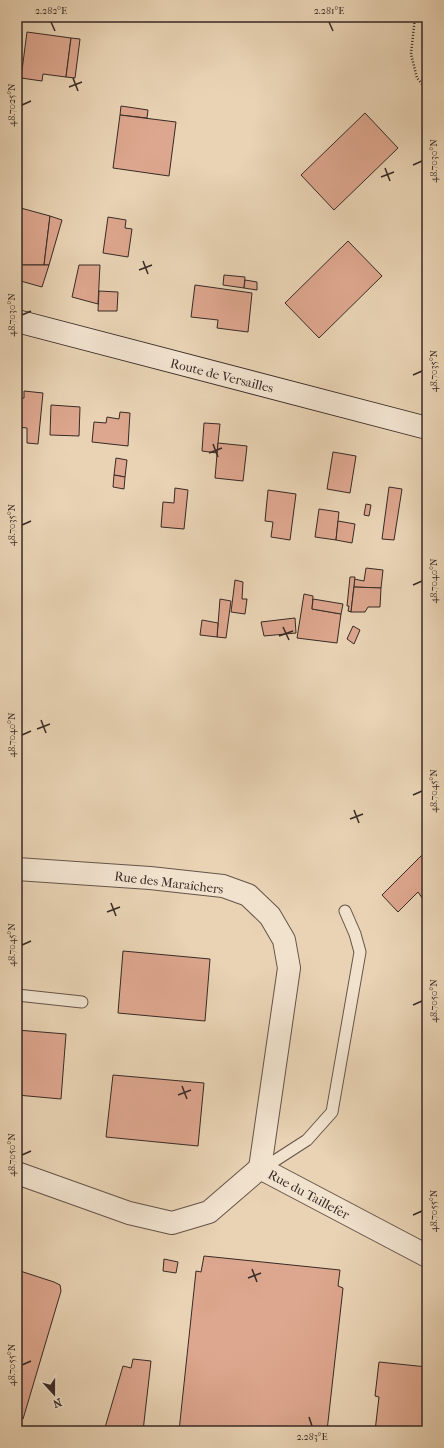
<svg xmlns="http://www.w3.org/2000/svg" width="444" height="1448" font-family="'IM FELL French Canon',serif">
<style>
.building{fill:#dda68e;stroke:#372a25}
.lines{fill:none;stroke-linecap:round;stroke-linejoin:round}
.lane-casing{stroke:#645449;stroke-width:13}
.street-casing{stroke:#645449;stroke-width:24}
.secondary-casing{stroke:#372a25;stroke-width:24}
.path{stroke:#372a25;stroke-width:2.5;stroke-dasharray:1 2;stroke-linecap:butt}
.lane{stroke:#f1e2ce;stroke-width:11}
.street{stroke:#f1e2ce;stroke-width:22}
.secondary{stroke:#f1e2ce;stroke-width:22}
.ticks{fill:none;stroke:#372a25;stroke-width:1.5}
.labels{text-anchor:middle;stroke-width:3;stroke-linejoin:round;paint-order:stroke}
.street-label{font-size:13px;fill:#372a25;stroke:#f1e2ce}
.neatline{fill:none;stroke:#372a25;stroke-width:1.5}
.ticks-label{font-size:10px;text-anchor:middle;fill:#372a25}
</style>
<rect width="100%" height="100%" fill="#e9d3b4"/>
<filter id="stains"><feTurbulence type="fractalNoise" baseFrequency=".005" numOctaves="4"/><feColorMatrix values="0 0 0 0 .2 0 0 0 0 .09 0 0 0 0 .02 0 0 0 .5 -.17"/></filter>
<radialGradient id="worn" r=".72"><stop offset=".6" stop-color="#630" stop-opacity="0"/><stop offset="1" stop-color="#630" stop-opacity=".3"/></radialGradient>
<!-- building -->
<g class="building">
<path d="M27,32L71,38L66,77L43,74L42,81L21,78Z"/>
<path d="M71,38L80,39L75,78L66,77Z"/>
<path d="M121,106L148,110L147,118L120,115Z"/>
<path d="M365,113L398,148L334,210L301,175Z"/>
<path d="M120,115L176,122L169,176L113,168Z"/>
<path d="M17,207L50,216L44,265H17Z"/>
<path d="M50,216L62,220L49,265H44Z"/>
<path d="M108,217L126,220L125,228L132,229L128,257L103,253Z"/>
<path d="M348,241L382,276L319,338L285,303Z"/>
<path d="M17,265H49L42,287L17,280Z"/>
<path d="M79,265H100L98,304L72,297Z"/>
<path d="M224,275L245,277L244,288L223,285Z"/>
<path d="M245,280L257,282V290L244,288Z"/>
<path d="M195,285L252,293L248,332L217,328L218,320L191,317Z"/>
<path d="M99,291L118,292L117,311H98Z"/>
<path d="M24,391L43,393L38,444L27,443V428L17,427V398H24Z"/>
<path d="M51,405L80,407L79,436L50,435Z"/>
<path d="M120,412L130,413L128,446L92,442L94,422L106,423L107,417L119,419Z"/>
<path d="M204,423L220,424L217,453L202,451Z"/>
<path d="M218,443L247,446L243,481L215,478Z"/>
<path d="M333,452L356,456L350,493L327,489Z"/>
<path d="M116,458L127,460L125,477L114,475Z"/>
<path d="M114,475L125,477L124,489L113,487Z"/>
<path d="M389,487L402,489L394,540L382,539Z"/>
<path d="M175,488L188,490L184,529L161,527L163,502L174,503Z"/>
<path d="M268,490L296,494L290,540L271,537L273,522L265,521Z"/>
<path d="M366,504L371,505L369,516L364,515Z"/>
<path d="M319,509L339,512L336,540L315,537Z"/>
<path d="M338,521L355,524L352,543L336,540Z"/>
<path d="M366,568L383,570L381,588L354,587V579L364,581Z"/>
<path d="M350,577H355L351,612L348,611L349,606H347Z"/>
<path d="M235,580L243,582L242,599H247L245,614L231,612Z"/>
<path d="M354,587L381,588L380,607H368L365,612H351Z"/>
<path d="M304,594L313,596L312,609L341,614L337,643L297,638Z"/>
<path d="M220,599L231,601L226,638L217,637Z"/>
<path d="M313,599L343,604L341,614L312,609Z"/>
<path d="M295,618L296,633L264,636L261,622Z"/>
<path d="M202,620L218,623L217,637L200,635Z"/>
<path d="M353,626L360,630L354,644L347,639Z"/>
<path d="M424,740H427V774H423Z"/>
<path d="M427,850V905L418,892L398,912L382,895Z"/>
<path d="M123,951L210,959L205,1021L118,1013Z"/>
<path d="M17,1030L66,1034L61,1099L17,1095Z"/>
<path d="M113,1075L204,1083L198,1146L106,1137Z"/>
<path d="M204,1256L340,1270L338,1286L343,1288L327,1431H179L196,1271L201,1272Z"/>
<path d="M164,1259L178,1262L176,1273L163,1271Z"/>
<path d="M17,1270L54,1282L60,1285L61,1291L23,1419L17,1417Z"/>
<path d="M133,1359L151,1361L143,1431H104L123,1366L131,1368Z"/>
<path d="M379,1362L427,1367V1431H375L379,1397L375,1396Z"/>
</g>
<g class="lines">
<!-- lane casing -->
<g class="lane-casing">
<g id="lane">
<path d="M17,995L82,1002"/>
<path d="M262,1169L307,1140L332,1112L360,952L355,934L345,911"/>
</g>
</g>
<!-- street casing -->
<g class="street-casing">
<g id="street">
<path d="M17,869L150,878L223,886L248,895L270,916L284,940L289,968L260,1168"/>
<path d="M260,1168L427,1256"/>
<path d="M17,1173L129,1213L172,1223L209,1212L260,1168"/>
</g>
</g>
<!-- secondary casing -->
<g class="secondary-casing">
<path id="secondary" d="M17,321L427,428"/>
</g>
<!-- path -->
<path class="path" d="M415,17L411,54L417,78L427,90"/>
<!-- lane -->
<use href="#lane" class="lane"/>
<!-- street -->
<use href="#street" class="street"/>
<!-- secondary -->
<use href="#secondary" class="secondary"/>
</g>
<!-- ticks -->
<path class="ticks" d="M51,22L55,31M329,22L333,31M73,78L78,91M69,87L82,82M22,105L31,101M413,165L422,161M385,168L390,181M381,177L394,172M143,261L148,274M139,270L152,265M22,315L31,311M413,375L422,371M213,444L218,457M209,453L222,448M22,525L31,521M413,585L422,581M283,627L289,640M279,636L293,631M41,720L46,733M37,729L50,724M22,735L31,731M413,795L422,791M354,810L359,823M350,819L363,814M111,903L116,916M107,912L120,907M22,945L31,941M413,1005L422,1001M182,1086L187,1099M178,1095L191,1090M22,1155L31,1151M413,1215L422,1211M252,1269L257,1282M248,1278L261,1273M22,1365L31,1361M309,1417L312,1426"/>
<g class="labels">
<!-- street labels -->
<g class="street-label">
<text transform="translate(222 375) rotate(14)" y="5">Route de Versailles</text>
<text transform="translate(169 882) rotate(7)" y="5">Rue des Maraîchers</text>
<text transform="translate(309 1194) rotate(28)" y="5">Rue du Taillefer</text>
</g>
</g>
<!-- margin -->
<rect width="444" height="1448" fill="none" stroke="#e9d3b4" stroke-width="44"/>
<!-- north arrow -->
<g transform="translate(54 1394) rotate(159)" stroke="#f1e2ce" stroke-width="3" paint-order="stroke">
<path d="M0-3L7 15L0 10L-7 15Z" fill="#372a25"/>
<text y="-6" font-size="11" font-weight="bold" text-anchor="middle" fill="#372a25">N</text>
</g>
<rect x="22" y="22" width="400" height="1404" class="neatline"/>
<g class="ticks-label">
<text x="51" y="14">2.282°E</text>
<text x="329" y="14">2.281°E</text>
<text transform="translate(11 105) rotate(-90)" y="4">48.7025°N</text>
<text transform="translate(433 161) rotate(-90)" y="4">48.7030°N</text>
<text transform="translate(11 315) rotate(-90)" y="4">48.7030°N</text>
<text transform="translate(433 371) rotate(-90)" y="4">48.7035°N</text>
<text transform="translate(11 525) rotate(-90)" y="4">48.7035°N</text>
<text transform="translate(433 581) rotate(-90)" y="4">48.7040°N</text>
<text transform="translate(11 735) rotate(-90)" y="4">48.7040°N</text>
<text transform="translate(433 791) rotate(-90)" y="4">48.7045°N</text>
<text transform="translate(11 945) rotate(-90)" y="4">48.7045°N</text>
<text transform="translate(433 1001) rotate(-90)" y="4">48.7050°N</text>
<text transform="translate(11 1155) rotate(-90)" y="4">48.7050°N</text>
<text transform="translate(433 1211) rotate(-90)" y="4">48.7055°N</text>
<text transform="translate(11 1365) rotate(-90)" y="4">48.7055°N</text>
<text x="312" y="1440">2.283°E</text>
</g>
<rect width="100%" height="100%" filter="url(#stains)"/>
<rect width="100%" height="100%" fill="url(#worn)"/>
</svg>
